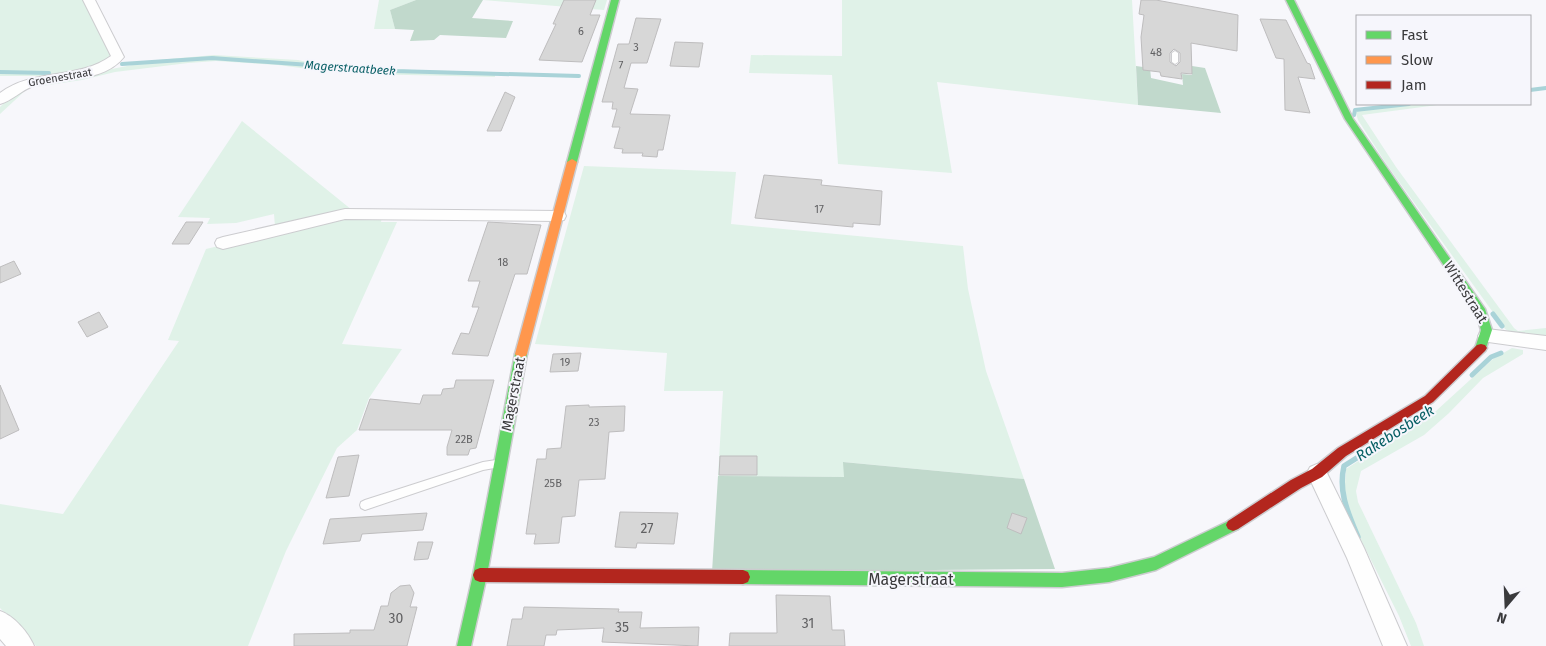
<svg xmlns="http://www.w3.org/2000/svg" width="1546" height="646" font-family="'Fira Sans',sans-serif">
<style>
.green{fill:#e0f2e8}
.forest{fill:#c1d9cc}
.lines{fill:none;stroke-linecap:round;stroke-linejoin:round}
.stream-far2{stroke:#a9d3d8;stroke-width:4}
.stream-far1{stroke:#a9d3d8;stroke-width:5}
.stream{stroke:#a9d3d8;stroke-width:5.5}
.building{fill:#d7d7d7;stroke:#bebdbe;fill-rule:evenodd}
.lane-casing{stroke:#cccccf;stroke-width:2}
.street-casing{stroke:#cccccf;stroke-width:2}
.fast-casing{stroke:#cccccf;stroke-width:3}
.slow-casing{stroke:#cccccf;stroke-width:3}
.jam-casing{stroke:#cccccf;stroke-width:3}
.lane{fill:#fefefe;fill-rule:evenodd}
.street{fill:#fefefe;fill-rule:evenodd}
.fast{fill:#63d668;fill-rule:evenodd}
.slow{fill:#ff974d;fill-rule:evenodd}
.jam{fill:#b3261e;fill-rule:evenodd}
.labels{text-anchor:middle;stroke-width:4;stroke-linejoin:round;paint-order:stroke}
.number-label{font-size:11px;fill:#616163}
.far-street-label{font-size:11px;fill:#3a3a3c;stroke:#f6f6fc}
.far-water-label{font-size:12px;font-style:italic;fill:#085f65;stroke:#f6f6fc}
.street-label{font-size:14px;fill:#3a3a3c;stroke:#f6f6fc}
.near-number-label{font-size:14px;fill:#616163}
.water-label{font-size:15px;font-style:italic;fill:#085f65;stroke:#f6f6fc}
.near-street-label{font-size:16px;fill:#3a3a3c;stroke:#f6f6fc}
</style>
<rect width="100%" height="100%" fill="#f7f7fb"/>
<!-- green -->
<g class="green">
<path d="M0,0H84L112,56L100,67L43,76H0Z"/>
<path d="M379,0H416L390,10L395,29H374Z"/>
<path d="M483,0H607L604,10Z"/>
<path d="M842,0H1132L1138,105L937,82L952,173L838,164L832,75L749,73L751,55L842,56Z"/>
<path d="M214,55L298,60L324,66L411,70L495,72V77L364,74L316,70L278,65L216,61L188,63L115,72L82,80L28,88L0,114V107L16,91L24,86L158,60Z"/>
<path d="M1414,104H1445L1362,115L1396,167L1514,328L1518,331L1546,328V336L1513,334L1505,329L1387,165L1358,120L1356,113L1357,111Z"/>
<path d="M242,121L352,210L275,227L274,214L236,223L207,224L210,218L178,217Z"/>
<path d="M584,166L736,172L731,224L963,246L968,289L986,371L1024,479L844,462V477L718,476L723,391H664L667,353L535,344Z"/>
<path d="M382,217L381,222H397L342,344L402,349L369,398L357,430L337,448L286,551L248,646H36L0,608V504L63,514L179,341L168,340L206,249L336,218Z"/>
<path d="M1512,348L1523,350V354L1483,378L1449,413L1424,435L1361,471L1356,491L1358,502L1416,623L1424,646H1411L1399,616L1351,520L1344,499L1346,469L1436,411L1493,359Z"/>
</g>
<!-- forest -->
<g class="forest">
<path d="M416,0H483L472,18L513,21L506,38L440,35L434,40L410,41L414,30L395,29L390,10Z"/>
<path d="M1136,66L1150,68L1151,78L1183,85L1182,74L1192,75V66L1205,68L1221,113L1138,105Z"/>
<path d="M843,462L1024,479L1055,569L712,572L718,476L844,477Z"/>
</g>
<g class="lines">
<!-- stream-far2 -->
<g class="stream-far2">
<path d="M122,64L212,58L394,71L579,76"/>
<path d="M0,72L49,73"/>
<path d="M1530,90L1546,88"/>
<path d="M1354,115L1355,110L1409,104"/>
</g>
<!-- stream-far1 -->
<g class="stream-far1">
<path d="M1493,314L1502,326"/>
<path d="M1472,375L1491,357L1501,353"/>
</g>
<!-- stream -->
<path class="stream" d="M1358,537C1348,513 1338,492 1344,466L1417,420"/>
</g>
<!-- building -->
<g class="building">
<path d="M564,0H596L590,15H600L582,62L539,60L556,24H553Z"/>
<path d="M1141,0H1156L1238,15L1237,51L1191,43L1192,74L1181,73L1182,79L1161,76L1160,72L1143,70L1141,37L1144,15L1139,14ZM1174,49L1180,53V62L1176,66L1170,62V53Z"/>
<path d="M636,18L661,19L647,63H631L624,88L638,89L630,114L670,115L663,150H658L657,157L642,156L643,153H622L623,149L614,148L620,127H612L617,109H612L613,102H602L618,44H629Z"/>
<path d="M1260,19L1286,20L1307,63L1310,64L1315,79L1298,77L1310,113L1285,110L1284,59L1276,58Z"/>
<path d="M675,42L703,43L699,67L670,66Z"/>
<path d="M505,92L515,97L501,131H487Z"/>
<path d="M764,175L822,180L821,185L882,191L880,225L853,223V227L755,218Z"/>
<path d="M186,222H203L189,244H172Z"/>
<path d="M488,222L541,225L527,274H515L488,356L452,354L461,333L469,334L479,307H472L480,281H468Z"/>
<path d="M14,261L21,274L0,283V267Z"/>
<path d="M99,312L108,327L87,337L78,322Z"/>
<path d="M581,353L578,371L550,372L553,354Z"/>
<path d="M456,380H494L476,448L470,449L468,455H447V447L452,430H359L370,399L420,404L423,395H441L443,389L454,388Z"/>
<path d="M0,385L19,430L0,439Z"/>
<path d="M589,405V407L625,406L624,431L609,432L605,479L579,480L575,516L562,517L559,543L534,544L536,534H526L537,459H546L547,449L561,448L566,406Z"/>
<path d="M359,455L349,496L326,498L338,457Z"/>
<path d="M720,456H757V475H719Z"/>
<path d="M620,512L678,513L674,544L637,543L636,548L615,547Z"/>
<path d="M427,513L423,530L362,534L360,541L323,544L330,519Z"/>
<path d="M1012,513L1027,518L1021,534L1007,528Z"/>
<path d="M418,542H433L428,559L414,560Z"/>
<path d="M410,585L414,593L410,607H417L407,646H294V634L350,633V630H374L381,606H388L391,593L400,586Z"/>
<path d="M776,595L830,596L832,630H844L845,646H729L730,633H777Z"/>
<path d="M524,607L619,609L618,612H642L640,628L699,627L698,646L602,642L604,628L557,630L556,635H546L544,646H507L512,619H522Z"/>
</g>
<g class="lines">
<!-- lane casing -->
<g class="lane-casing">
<g id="lane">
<path d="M1175,51L1178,53V62L1175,64L1172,62V53Z"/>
<path d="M496,460L500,461L501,464L500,467L483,470L365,510L361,508L360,505L361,502L365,500L483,462Z"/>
</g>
</g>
<!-- street casing -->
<g class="street-casing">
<g id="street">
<path d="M83,0H95L124,57C104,83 62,77 34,86C21,90 12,101 0,104V93C33,68 78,80 111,56Z"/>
<path d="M345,209L558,211L564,212L566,216L564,220L558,221L345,219L223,249L217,247L215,243L217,239L223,237Z"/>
<path d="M1487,329L1546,336V350L1481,341L1478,336L1481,331Z"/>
<path d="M1317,464L1324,467L1364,548L1407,646H1383L1347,558L1307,473L1310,467Z"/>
<path d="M0,611C14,616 28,632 34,646H6L0,639Z"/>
</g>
</g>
<!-- fast casing -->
<g class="fast-casing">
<g id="fast">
<path d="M611,0H619L577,162L572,165L567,162Z"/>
<path d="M1286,0H1294L1353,119L1485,309L1492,330L1485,351H1477L1475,348L1481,330L1476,313L1345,119Z"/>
<path d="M521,349L525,351L527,354L487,575L471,646H457L473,575L515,354L517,351Z"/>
<path d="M1233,519L1238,521L1240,525L1238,529L1156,570L1109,582L1062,587L743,584L738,582L736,577L738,572L743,570L1062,573L1109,568L1154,557Z"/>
</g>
</g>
<!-- slow casing -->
<g class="slow-casing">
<path id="slow" d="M572,159L577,162L527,354L525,357H517L515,354L567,162Z"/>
</g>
<!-- jam casing -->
<g class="jam-casing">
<g id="jam">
<path d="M1481,344L1485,345L1487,348L1485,351L1433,402L1346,456L1322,477L1301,488L1238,529L1233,531L1228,529L1226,525L1228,521L1291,480L1312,469L1338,448L1425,396L1477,345Z"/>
<path d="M480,568L743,570L748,572L750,577L748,582L743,584L480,582L475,580L473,575L475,570Z"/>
</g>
</g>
<!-- lane -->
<use href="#lane" class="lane"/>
<!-- street -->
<use href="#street" class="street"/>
<!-- fast -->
<use href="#fast" class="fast"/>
<!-- slow -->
<use href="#slow" class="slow"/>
<!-- jam -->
<use href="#jam" class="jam"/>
</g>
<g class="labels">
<!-- number labels -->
<g class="number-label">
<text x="581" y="35">6</text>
<text x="636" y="51">3</text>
<text x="1156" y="56">48</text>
<text x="621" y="69">7</text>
<text x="819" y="213">17</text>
<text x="503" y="266">18</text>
<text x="565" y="366">19</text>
<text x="594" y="426">23</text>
<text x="464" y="443">22B</text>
<text x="553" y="487">25B</text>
</g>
<!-- far-street labels -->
<g class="far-street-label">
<text transform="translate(60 77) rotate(-10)" y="4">Groenestraat</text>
</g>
<!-- far-water labels -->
<g class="far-water-label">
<text transform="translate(350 68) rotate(4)" y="4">Magerstraatbeek</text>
</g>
<!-- street labels -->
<g class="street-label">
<text transform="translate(1466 292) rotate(58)" y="5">Wittestraat</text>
<text transform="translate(513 394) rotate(-79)" y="5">Magerstraat</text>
</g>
<!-- near-number labels -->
<g class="near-number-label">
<text x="647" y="533">27</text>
<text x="396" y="623">30</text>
<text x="808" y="628">31</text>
<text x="622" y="632">35</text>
</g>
<!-- water labels -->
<g class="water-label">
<text transform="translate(1395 433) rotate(-33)" y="5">Rakebosbeek</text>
</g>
<!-- near-street labels -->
<g class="near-street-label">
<text x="911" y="585">Magerstraat</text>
</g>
</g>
<!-- legend -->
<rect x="1356" y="15" width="175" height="90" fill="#f6f6fc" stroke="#ababaf"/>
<rect x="1366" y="31" width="25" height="8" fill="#63d668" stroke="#ababaf"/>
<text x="1401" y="40" font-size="15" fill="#3a3a3c">Fast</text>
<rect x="1366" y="56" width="25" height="8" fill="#ff974d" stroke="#ababaf"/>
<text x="1401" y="65" font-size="15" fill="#3a3a3c">Slow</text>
<rect x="1366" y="81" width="25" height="8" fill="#b3261e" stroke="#ababaf"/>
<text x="1401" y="90" font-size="15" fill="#3a3a3c">Jam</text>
<!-- north arrow -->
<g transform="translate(1506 606) rotate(199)" stroke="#f6f6fc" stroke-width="4" paint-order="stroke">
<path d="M0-4L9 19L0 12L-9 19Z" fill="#3a3a3c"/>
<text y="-8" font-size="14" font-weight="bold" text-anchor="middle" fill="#3a3a3c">N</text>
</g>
</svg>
